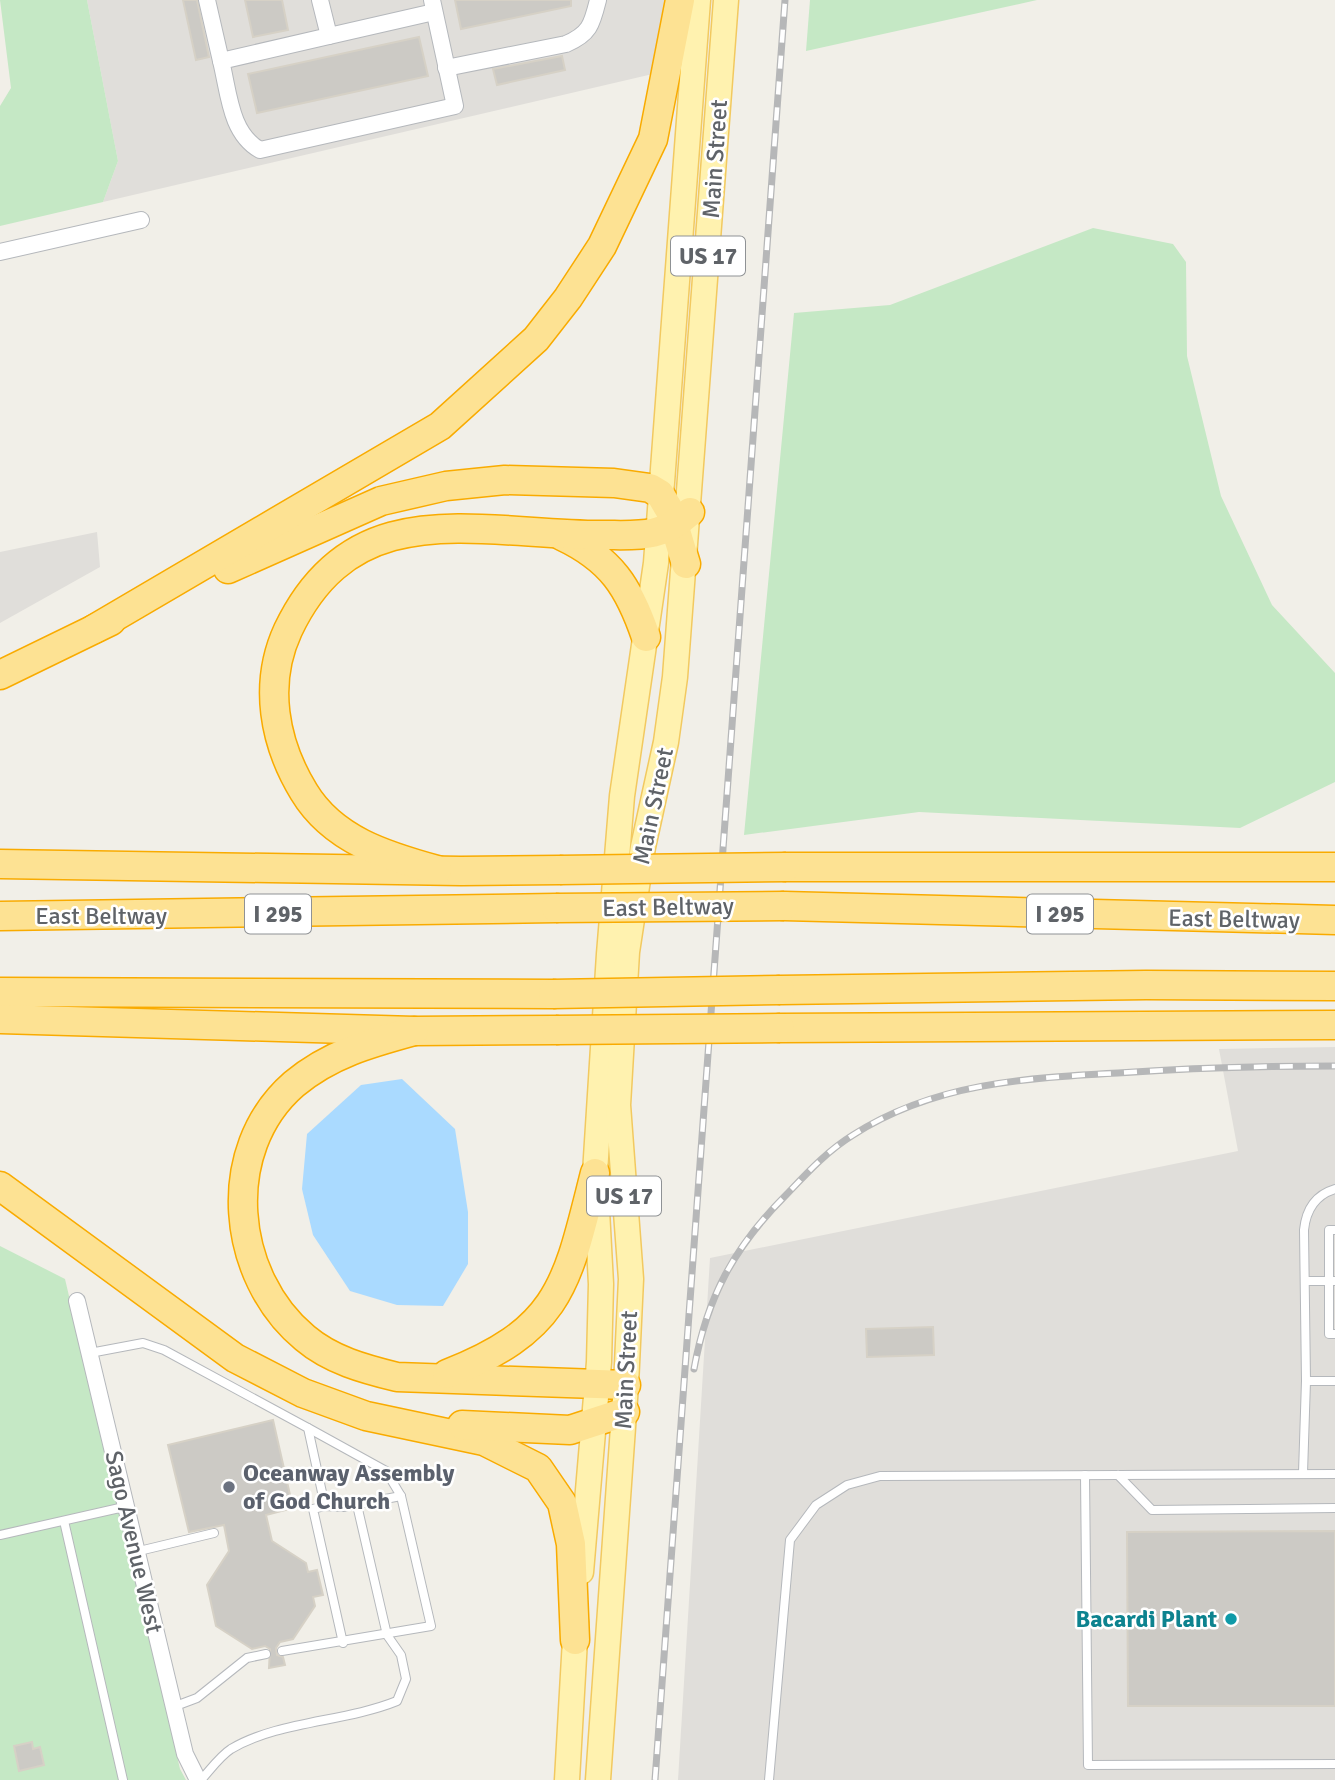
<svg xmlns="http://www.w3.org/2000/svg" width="1335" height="1780" font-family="Signika,sans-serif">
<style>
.industrial{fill:#e0deda}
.green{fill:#c5e8c5}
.water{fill:#aadaff}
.building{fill:#cccac5;stroke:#d6d1c6;stroke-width:2}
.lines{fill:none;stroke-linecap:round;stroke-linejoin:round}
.service-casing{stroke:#b5b8bc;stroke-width:10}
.minor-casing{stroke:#b5b8bc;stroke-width:18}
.primary-casing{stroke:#f2c960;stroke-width:27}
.motorway-casing{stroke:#f9ab00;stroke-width:31}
.service{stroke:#fff;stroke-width:8}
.minor{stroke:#fff;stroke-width:16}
.primary{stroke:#fff2af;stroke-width:24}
.motorway{stroke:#fde293;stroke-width:28}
.rail-casing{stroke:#b6b7b8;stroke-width:7}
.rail{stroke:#fff;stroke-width:4.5;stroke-dasharray:13;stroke-linecap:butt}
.motorway-bridge-casing{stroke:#f9ab00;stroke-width:31;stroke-linecap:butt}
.motorway-bridge{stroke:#fde293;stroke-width:28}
.worship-dot{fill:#6b7280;stroke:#fff;stroke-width:2.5}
.culture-dot{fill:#0f9aa8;stroke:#fff;stroke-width:2.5}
.labels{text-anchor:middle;stroke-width:5;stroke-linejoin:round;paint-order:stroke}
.shield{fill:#fff;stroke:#8f9295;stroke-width:2}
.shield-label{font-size:23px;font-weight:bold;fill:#5f6368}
.street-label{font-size:24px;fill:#5f6368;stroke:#fff}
.worship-label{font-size:24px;font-weight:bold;fill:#5b616d;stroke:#fff;text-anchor:start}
.culture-label{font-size:24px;font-weight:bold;fill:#0d838f;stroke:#fff;text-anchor:end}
</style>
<rect width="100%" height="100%" fill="#f1efe8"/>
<!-- industrial -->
<g class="industrial">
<path d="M87,0H671L657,73L103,202L118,161Z"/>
<path d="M97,532L100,567L0,623V552Z"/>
<path d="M1335,1047V1780H678L710,1258L1238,1151L1219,1049Z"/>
</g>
<!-- green -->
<g class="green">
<path d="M0,0H87L118,161L103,202L0,226V106L11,88Z"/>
<path d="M810,0H1037L806,51Z"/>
<path d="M1093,228L1173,244L1186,262L1187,356L1221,496L1272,605L1335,673V782L1240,828L919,812L744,835L794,313L890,305Z"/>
<path d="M0,1246L65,1279L180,1769L186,1780H0Z"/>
</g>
<!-- water -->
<path class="water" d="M402,1079L455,1129L468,1212V1264L443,1306L397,1305L350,1291L313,1235L302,1189L307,1134L361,1085Z"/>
<!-- building -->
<g class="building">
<path d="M183,0H197L209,57L196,60Z"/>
<path d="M245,0H282L288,30L253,37Z"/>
<path d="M455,0H571V6L461,29Z"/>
<path d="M419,37L428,76L257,113L248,74Z"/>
<path d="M562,56L565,70L497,85L493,69Z"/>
<path d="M933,1327L934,1355L867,1357L866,1329Z"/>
<path d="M273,1420L293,1508L266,1515L272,1541L306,1563L308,1572L317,1570L323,1595L313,1597L315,1606L293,1639L280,1642L276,1648L277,1655L283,1657L285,1665L269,1668L270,1649L265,1646L252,1649L216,1626L207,1585L229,1551L224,1525L189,1532L168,1445Z"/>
<path d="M1335,1531V1706H1128L1127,1532Z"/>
<path d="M32,1742L33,1749L40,1747L44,1765L19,1771L14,1746Z"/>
</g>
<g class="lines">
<!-- service casing -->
<g class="service-casing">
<g id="service">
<path d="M1335,1230H1329V1334H1335"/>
<path d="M1305,1281H1335"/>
<path d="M90,1353L143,1343L164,1350L308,1428L325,1506L313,1509L343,1643"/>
<path d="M1306,1381H1335"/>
<path d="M1303,1473L1306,1381L1304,1230C1306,1210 1315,1195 1335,1189"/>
<path d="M1085,1475L1088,1765L1335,1764"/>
<path d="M1118,1475L1152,1510L1335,1508"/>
<path d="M325,1506L343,1507L401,1496"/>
<path d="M64,1521L123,1780"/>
<path d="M0,1535L124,1507"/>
<path d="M135,1552L214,1533"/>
<path d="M282,1651L431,1626L401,1496L386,1471L308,1428"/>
<path d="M173,1707L197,1698L247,1658L266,1654"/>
<path d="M201,1780C210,1770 220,1756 231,1749C278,1721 345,1722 397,1701L406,1679L401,1655L387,1635L357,1505"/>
<path d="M769,1780L790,1540L816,1505L847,1485L880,1476L1335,1474"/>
</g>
</g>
<!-- minor casing -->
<g class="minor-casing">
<g id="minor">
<path d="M207,0L221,61"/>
<path d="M320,0L329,36L221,61C229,93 230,133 260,150L455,106L432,0"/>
<path d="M329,36L434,12"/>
<path d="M446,68L566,44C590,34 592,24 598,0"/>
<path d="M0,252L141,220"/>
<path d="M77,1301L185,1754L198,1780"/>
</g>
</g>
<!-- primary casing -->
<g class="primary-casing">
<g id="primary">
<path d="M581,1572L599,1362L601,1284L595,1173L609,954L622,796L656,563L698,0"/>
<path d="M567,1780L576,1622"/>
<path d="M598,1780L626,1385L631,1279L618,1105L627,952L643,847L666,742L675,677L726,0"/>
</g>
</g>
<!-- motorway casing -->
<g class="motorway-casing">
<g id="motorway">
<path d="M562,536C611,559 629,587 646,637"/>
<path d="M228,569L381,501L446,486L505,480L614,483L650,488L660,494L670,511L686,564"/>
<path d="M94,629L440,426L536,339L568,298L602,246L653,139L680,0"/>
<path d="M0,675L111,621"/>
<path d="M0,864L461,871L560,870"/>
<path d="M786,867H1335"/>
<path d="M437,870C386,856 333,840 304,792C274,743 263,684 288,630C354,491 479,535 601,535C640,535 660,539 690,512"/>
<path d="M784,906L1335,920"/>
<path d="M0,916L556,908"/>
<path d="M780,990L1146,985L1335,986"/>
<path d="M0,992L553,994"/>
<path d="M0,1019L414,1031L556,1030"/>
<path d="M780,1028L1335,1025"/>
<path d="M414,1031C370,1043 330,1054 294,1084C218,1150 231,1277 305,1338C331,1360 364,1369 397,1377L626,1385"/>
<path d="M0,1186L235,1358L303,1393L366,1416L484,1441L538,1468L562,1503L571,1544L575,1640"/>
<path d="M447,1374C562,1329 567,1283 595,1173"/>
<path d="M462,1425L570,1430L625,1412"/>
</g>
</g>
<!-- service -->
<use href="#service" class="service"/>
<!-- minor -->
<use href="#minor" class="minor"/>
<!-- primary -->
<use href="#primary" class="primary"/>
<!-- motorway -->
<use href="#motorway" class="motorway"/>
<!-- rail casing -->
<g class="rail-casing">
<g id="rail">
<path d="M694,1369C707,1297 734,1247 786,1195C807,1173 827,1151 853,1135C934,1083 1025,1078 1118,1073C1190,1068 1262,1066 1335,1066"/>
<path d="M655,1780L785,0"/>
</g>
</g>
<!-- rail -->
<use href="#rail" class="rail"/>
<!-- motorway-bridge casing -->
<g class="motorway-bridge-casing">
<g id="motorway-bridge">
<path d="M560,870L786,867"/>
<path d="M556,908L784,906"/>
<path d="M553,994L780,990"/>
<path d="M556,1030L780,1028"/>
</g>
</g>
<!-- motorway-bridge -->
<use href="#motorway-bridge" class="motorway-bridge"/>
</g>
<!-- markers -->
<circle class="worship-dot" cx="229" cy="1487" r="7"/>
<circle class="culture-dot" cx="1231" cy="1619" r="7"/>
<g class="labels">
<!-- shield labels -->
<g class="shield">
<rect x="671" y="236.5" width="74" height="39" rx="5"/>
<rect x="245" y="894.5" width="66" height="39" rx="5"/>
<rect x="1027" y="894.5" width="66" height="39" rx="5"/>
<rect x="587" y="1176.5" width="74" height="39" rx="5"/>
</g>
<g class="shield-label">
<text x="708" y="264">US 17</text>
<text x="278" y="922">I 295</text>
<text x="1060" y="922">I 295</text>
<text x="624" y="1204">US 17</text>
</g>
<!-- street labels -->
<g class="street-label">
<text transform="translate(715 159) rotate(-86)" y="8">Main Street</text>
<text transform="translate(653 806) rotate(-78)" y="8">Main Street</text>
<text transform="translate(668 907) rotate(-1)" y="8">East Beltway</text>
<text x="101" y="924">East Beltway</text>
<text transform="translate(1234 919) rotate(1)" y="8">East Beltway</text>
<text transform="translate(626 1370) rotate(-87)" y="8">Main Street</text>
<text transform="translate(134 1542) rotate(77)" y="8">Sago Avenue West</text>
</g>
<!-- worship labels -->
<g class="worship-label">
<text x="243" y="1481">Oceanway Assembly<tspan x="243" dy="28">of God Church</tspan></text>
</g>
<!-- culture labels -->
<g class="culture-label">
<text x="1217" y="1627">Bacardi Plant</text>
</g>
</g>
</svg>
